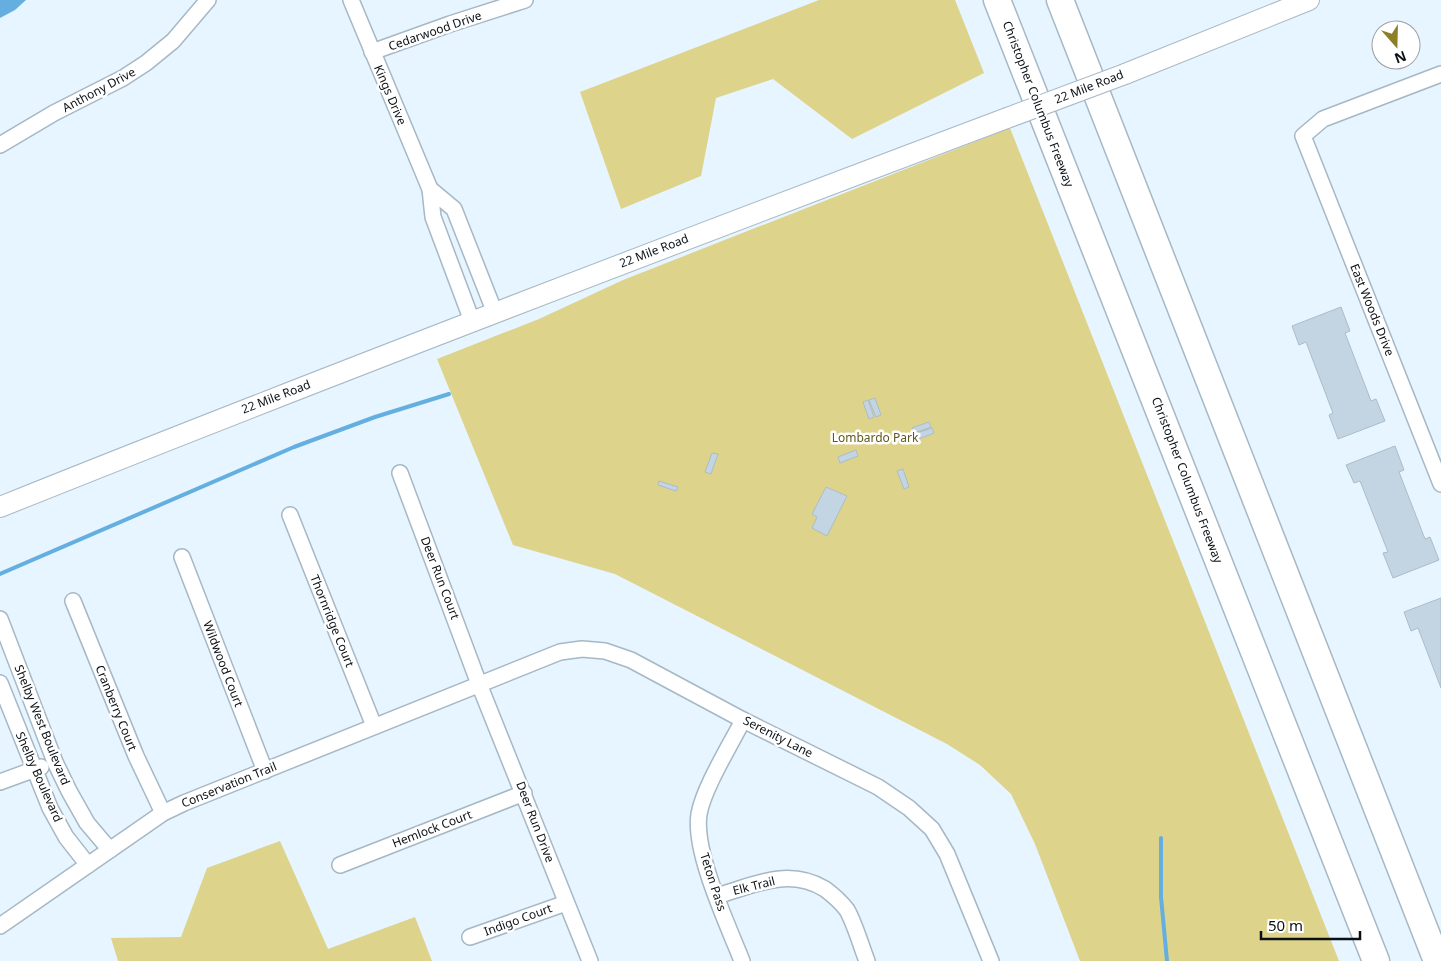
<svg xmlns="http://www.w3.org/2000/svg" width="1441" height="961" font-family="'Noto Sans',sans-serif">
<style>
.green{fill:#ded38a}
.water{fill:#64afdf}
.lines{fill:none;stroke-linecap:round;stroke-linejoin:round}
.stream{stroke:#64afdf;stroke-width:4}
.building{fill:#c3d5e2;stroke:#abbdc9}
.street-casing{stroke:#a6b8c4;stroke-width:18}
.secondary-casing{stroke:#a6b8c4;stroke-width:22}
.highway-casing{stroke:#a6b8c4;stroke-width:29}
.street{stroke:#fff;stroke-width:15}
.secondary{stroke:#fff;stroke-width:20}
.highway{stroke:#fff;stroke-width:26}
.secondary-bridge-casing{stroke:#a6b8c4;stroke-width:22;stroke-linecap:butt}
.secondary-bridge{stroke:#fff;stroke-width:20}
.labels{text-anchor:middle;stroke-width:5;stroke-linejoin:round;paint-order:stroke}
.street-label{font-size:12px;fill:#0a1015;stroke:#fff}
.park-label{font-size:12px;fill:#61581c;stroke:#fff}
</style>
<rect width="100%" height="100%" fill="#e6f5ff"/>
<!-- green -->
<g class="green">
<path d="M819,0H955L984,73L852,139L773,79L716,98L701,176L621,209L580,92Z"/>
<path d="M1010,128L1339,961H1080L1035,844L1011,794L980,765L947,744L615,574L513,545L437,359L539,319L623,280Z"/>
<path d="M280,841L328,949L415,917L432,961H118L111,938L181,937L207,868Z"/>
</g>
<!-- water -->
<path class="water" d="M0,0H26L15,10L0,18Z"/>
<g class="lines">
<!-- stream -->
<g class="stream">
<path d="M0,574L294,447L375,417L449,394"/>
<path d="M1161,838V897L1167,961"/>
</g>
</g>
<!-- building -->
<g class="building">
<path d="M1341,307L1350,331L1345,333L1371,401L1376,399L1385,421L1338,439L1329,415L1333,413L1306,342L1299,345L1292,326Z"/>
<path d="M875,398L881,415L876,417L869,400Z"/>
<path d="M868,400L874,417L869,419L863,402Z"/>
<path d="M929,422L931,427L914,433L912,428Z"/>
<path d="M932,428L934,433L916,440L914,434Z"/>
<path d="M1395,446L1404,470L1399,472L1425,539L1430,537L1439,560L1393,578L1383,553L1388,552L1360,481L1354,483L1346,465Z"/>
<path d="M856,450L858,456L840,463L838,457Z"/>
<path d="M712,453L718,454L711,474L705,472Z"/>
<path d="M903,469L909,487L904,489L897,471Z"/>
<path d="M659,481L678,487L676,491L658,485Z"/>
<path d="M826,487L847,496L827,536L812,528L817,517L812,514Z"/>
<path d="M1441,598V688L1418,628L1411,631L1404,612Z"/>
</g>
<g class="lines">
<!-- street casing -->
<g class="street-casing">
<g id="street">
<path d="M351,0L430,189"/>
<path d="M372,52L450,24L525,0"/>
<path d="M1441,74L1323,119L1303,136L1441,484"/>
<path d="M0,145L54,113L123,78L146,63L173,41L208,0"/>
<path d="M472,321L433,217L430,189L454,209L495,313"/>
<path d="M400,473L479,684L590,961"/>
<path d="M290,515L374,726"/>
<path d="M182,557L265,771"/>
<path d="M73,601L136,756L163,813"/>
<path d="M0,619L55,762L69,791L87,823L110,850"/>
<path d="M0,683L50,808L66,837L88,865"/>
<path d="M0,782L41,767"/>
<path d="M340,865L524,793"/>
<path d="M717,896C754,885 788,867 825,889C833,895 841,902 847,910C855,924 861,946 867,961"/>
<path d="M0,926L163,813L184,803L560,652L582,649L605,651L631,660L743,720L878,787L909,808L932,829L947,854L991,961"/>
<path d="M470,937L566,903"/>
<path d="M742,961C728,925 693,852 699,814C704,787 730,746 743,720"/>
</g>
</g>
<!-- secondary casing -->
<g class="secondary-casing">
<g id="secondary">
<path d="M1125,74L1309,0"/>
<path d="M0,507C334,373 670,245 1007,118"/>
</g>
</g>
<!-- highway casing -->
<g class="highway-casing">
<g id="highway">
<path d="M997,0L1376,961"/>
<path d="M1060,0L1437,961"/>
</g>
</g>
<!-- street -->
<use href="#street" class="street"/>
<!-- secondary -->
<use href="#secondary" class="secondary"/>
<!-- highway -->
<use href="#highway" class="highway"/>
<!-- secondary-bridge casing -->
<g class="secondary-bridge-casing">
<path id="secondary-bridge" d="M1007,118L1125,74"/>
</g>
<!-- secondary-bridge -->
<use href="#secondary-bridge" class="secondary-bridge"/>
</g>
<g class="labels">
<!-- street labels -->
<g class="street-label">
<text transform="translate(435 31) rotate(-19)" y="4">Cedarwood Drive</text>
<text transform="translate(1089 87) rotate(-21)" y="4">22 Mile Road</text>
<text transform="translate(99 90) rotate(-28)" y="4">Anthony Drive</text>
<text transform="translate(390 95) rotate(67)" y="4">Kings Drive</text>
<text transform="translate(1038 104) rotate(69)" y="4">Christopher Columbus Freeway</text>
<text transform="translate(654 251) rotate(-21)" y="4">22 Mile Road</text>
<text transform="translate(1372 310) rotate(68)" y="4">East Woods Drive</text>
<text transform="translate(276 397) rotate(-21)" y="4">22 Mile Road</text>
<text transform="translate(1187 480) rotate(69)" y="4">Christopher Columbus Freeway</text>
<text transform="translate(440 578) rotate(69)" y="4">Deer Run Court</text>
<text transform="translate(332 621) rotate(68)" y="4">Thornridge Court</text>
<text transform="translate(223 664) rotate(69)" y="4">Wildwood Court</text>
<text transform="translate(116 708) rotate(68)" y="4">Cranberry Court</text>
<text transform="translate(42 725) rotate(68)" y="4">Shelby West Boulevard</text>
<text transform="translate(778 737) rotate(27)" y="4">Serenity Lane</text>
<text transform="translate(39 777) rotate(66)" y="4">Shelby Boulevard</text>
<text transform="translate(229 785) rotate(-22)" y="4">Conservation Trail</text>
<text transform="translate(535 822) rotate(69)" y="4">Deer Run Drive</text>
<text transform="translate(432 829) rotate(-21)" y="4">Hemlock Court</text>
<text transform="translate(713 882) rotate(72)" y="4">Teton Pass</text>
<text transform="translate(754 886) rotate(-14)" y="4">Elk Trail</text>
<text transform="translate(518 920) rotate(-20)" y="4">Indigo Court</text>
</g>
<!-- park labels -->
<g class="park-label">
<text x="875" y="442">Lombardo Park</text>
</g>
</g>
<!-- north arrow -->
<g transform="translate(1396 45) rotate(160)"><circle r="24" fill="#ffffff" stroke="#9d9fa1"/>
<path d="M0-4L9 19L0 12L-9 19Z" fill="#8c7f26"/>
<text y="-8" font-size="14" font-weight="bold" text-anchor="middle" fill="#0a1015">N</text>
</g>
<!-- scale -->
<path d="M1261 931v8h99v-8" fill="none" stroke="#0a1015" stroke-width="2.5"/>
<text x="1268" y="931" font-size="15" fill="#0a1015" stroke="#ffffff" stroke-width="4" paint-order="stroke">50 m</text>
</svg>
